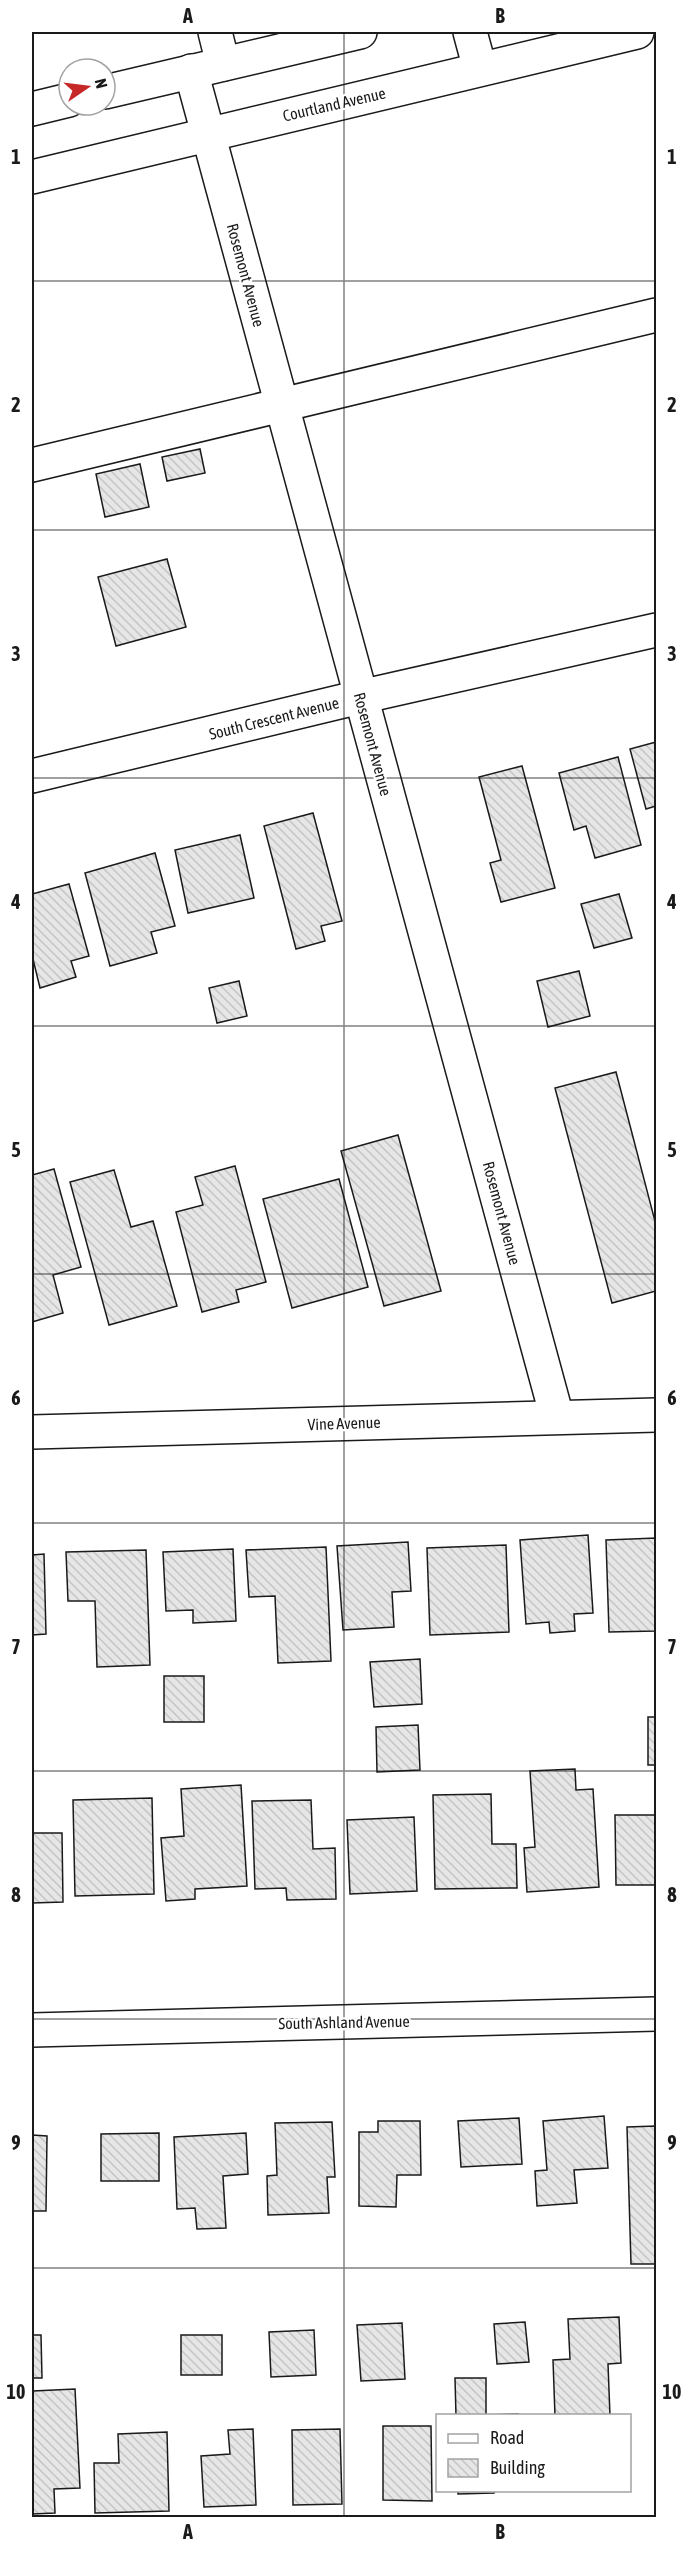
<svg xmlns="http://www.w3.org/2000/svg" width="688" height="2549" font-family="'Asap Condensed',sans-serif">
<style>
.building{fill:url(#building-back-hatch);stroke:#1a1a1a;stroke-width:1.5}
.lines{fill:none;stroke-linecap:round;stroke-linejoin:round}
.minor-casing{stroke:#1a1a1a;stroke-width:36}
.minor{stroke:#fff;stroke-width:33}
.grid{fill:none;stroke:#1a1a1a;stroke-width:1.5;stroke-opacity:0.55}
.labels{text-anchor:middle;stroke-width:4.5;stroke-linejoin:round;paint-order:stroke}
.street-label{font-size:16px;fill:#1a1a1a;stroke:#fff}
.neatline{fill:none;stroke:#1a1a1a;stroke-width:2}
.grid-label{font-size:20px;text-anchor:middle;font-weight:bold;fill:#1a1a1a}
</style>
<defs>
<pattern id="building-back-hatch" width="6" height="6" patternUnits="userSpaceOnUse" patternTransform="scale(1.5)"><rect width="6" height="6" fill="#e6e6e6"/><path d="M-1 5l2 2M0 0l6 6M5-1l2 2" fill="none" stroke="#c5c5c5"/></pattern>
</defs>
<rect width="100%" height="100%" fill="#fff"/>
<!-- building -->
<g class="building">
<path d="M200,449L205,473L167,481L162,457Z"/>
<path d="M140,464L149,507L105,517L96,474Z"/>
<path d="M167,559L186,627L116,646L98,577Z"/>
<path d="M656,742V806L646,809L630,749Z"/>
<path d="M618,757L641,845L595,858L586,826L574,830L559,773Z"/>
<path d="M522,766L555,888L501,902L490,863L501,860L479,777Z"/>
<path d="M313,813L342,921L321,926L325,941L296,949L264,826Z"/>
<path d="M240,835L254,898L188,913L175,850Z"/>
<path d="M155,853L175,926L151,932L157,953L110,966L85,873Z"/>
<path d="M69,884L89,956L71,961L76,977L40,988L32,955V894Z"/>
<path d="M619,894L632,938L594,948L581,904Z"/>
<path d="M579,971L590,1016L548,1027L537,981Z"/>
<path d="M239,981L247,1016L217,1023L209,988Z"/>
<path d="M616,1072L656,1225V1291L612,1303L555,1088Z"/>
<path d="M398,1135L441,1291L384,1306L341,1151Z"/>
<path d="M235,1166L266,1282L236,1290L239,1302L202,1312L176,1212L203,1205L195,1177Z"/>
<path d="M54,1169L81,1267L53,1275L63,1313L32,1322V1175Z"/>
<path d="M114,1170L131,1227L153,1221L177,1306L109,1325L70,1182Z"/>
<path d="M339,1179L368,1287L292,1308L263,1199Z"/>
<path d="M588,1535L593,1613L574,1614L575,1631L550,1633L549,1622L526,1624L520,1540Z"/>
<path d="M656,1538V1631L609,1632L606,1540Z"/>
<path d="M408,1542L411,1591L392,1592L394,1627L343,1630L337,1546Z"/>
<path d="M506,1545L509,1632L430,1635L427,1548Z"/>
<path d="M326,1547L331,1661L278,1663L275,1596L249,1597L246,1550Z"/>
<path d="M233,1549L236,1621L193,1623V1610L166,1611L163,1552Z"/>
<path d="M146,1550L150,1665L97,1667L95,1601H68L66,1552Z"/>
<path d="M44,1554L46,1634L32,1635V1555Z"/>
<path d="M420,1659L422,1704L374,1707L370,1662Z"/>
<rect x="164" y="1676" width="40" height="46"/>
<rect x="648" y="1717" width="8" height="48"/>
<path d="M418,1725L420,1770L377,1772L376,1727Z"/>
<path d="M575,1769L576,1790L593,1789L599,1887L527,1892L524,1848L535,1847L530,1771Z"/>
<path d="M241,1785L247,1886L195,1889V1899L166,1901L161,1838L184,1836L181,1789Z"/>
<path d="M491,1794L492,1844H516L517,1888L435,1889L433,1795Z"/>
<path d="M152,1798L154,1894L75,1896L73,1800Z"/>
<path d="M311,1800L313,1849L335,1848L336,1899L287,1900L286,1888L255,1889L252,1801Z"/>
<path d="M615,1815H656V1885H616Z"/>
<path d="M414,1817L417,1891L350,1894L347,1820Z"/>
<path d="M32,1833H62L63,1902L32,1903Z"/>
<path d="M604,2116L608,2168L574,2170L577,2203L537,2206L535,2171L547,2170L543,2121Z"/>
<path d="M519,2118L522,2164L461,2167L458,2121Z"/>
<path d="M378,2121H420L421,2175H397L396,2207L359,2206V2132H378Z"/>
<path d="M332,2122L335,2177H327L329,2213L268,2215L267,2176L277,2175L275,2123Z"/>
<path d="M656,2126V2264H631L627,2127Z"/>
<path d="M159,2133V2181H101V2134Z"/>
<path d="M246,2133L248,2174L223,2176L226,2228L197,2229L195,2208L177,2209L174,2137Z"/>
<path d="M32,2135L47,2136L46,2211H32Z"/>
<path d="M619,2317L621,2363L608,2364L610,2416H555L553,2360L570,2359L568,2319Z"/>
<path d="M525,2322L529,2362L497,2364L494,2324Z"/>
<path d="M402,2323L405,2379L361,2381L357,2325Z"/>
<path d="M314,2330L316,2375L271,2377L269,2332Z"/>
<path d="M32,2335H41L42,2378H32Z"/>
<rect x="181" y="2335" width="41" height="40"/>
<path d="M455,2378H486V2415L518,2414V2416H456Z"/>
<path d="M75,2389L80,2488L54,2489L55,2513L32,2514L33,2391Z"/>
<path d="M383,2426H431L432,2501L383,2500Z"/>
<path d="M253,2429L256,2505L204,2507L201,2456L230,2454L228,2430Z"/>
<path d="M340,2429L342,2504L293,2505L292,2430Z"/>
<path d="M167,2432L169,2511L95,2513L94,2463H119L118,2434Z"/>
<path d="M458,2490H494V2493L458,2494Z"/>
</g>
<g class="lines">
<!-- minor casing -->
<g class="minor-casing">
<g id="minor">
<path d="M215,32L223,64"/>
<path d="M470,32L480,69"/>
<path d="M191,71L557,1417"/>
<path d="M105,92L360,32"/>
<path d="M32,109L69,100"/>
<path d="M32,177L637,32"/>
<path d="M32,465L656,315"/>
<path d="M32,776L360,697L656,630"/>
<path d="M32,1432L656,1415"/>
<path d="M32,2030L656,2014"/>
</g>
</g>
<!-- minor -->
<use href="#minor" class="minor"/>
</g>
<!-- grid -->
<path class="grid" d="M344,32V2518M32,281H656M32,530H656M32,778H656M32,1026H656M32,1274H656M32,1523H656M32,1771H656M32,2019H656M32,2268H656"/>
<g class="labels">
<!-- street labels -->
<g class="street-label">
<text transform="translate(334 104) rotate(-13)" y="6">Courtland Avenue</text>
<text transform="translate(246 275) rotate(75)" y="6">Rosemont Avenue</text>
<text transform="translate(274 718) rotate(-14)" y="6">South Crescent Avenue</text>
<text transform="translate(373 744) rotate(75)" y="6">Rosemont Avenue</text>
<text transform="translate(502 1213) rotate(75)" y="6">Rosemont Avenue</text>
<text transform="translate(344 1423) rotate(-2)" y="6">Vine Avenue</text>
<text transform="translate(344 2022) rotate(-1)" y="6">South Ashland Avenue</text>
</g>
</g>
<!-- border -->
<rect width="688" height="2549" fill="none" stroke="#ffffff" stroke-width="66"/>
<!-- legend -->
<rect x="436" y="2414" width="195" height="78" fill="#ffffff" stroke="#a3a3a3" stroke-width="1.5"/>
<rect x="448" y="2434" width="30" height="9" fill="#ffffff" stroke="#a3a3a3" stroke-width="1.5"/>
<text x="490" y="2444" font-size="18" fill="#1a1a1a">Road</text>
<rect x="448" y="2459" width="30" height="18" fill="url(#building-back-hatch)" stroke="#a3a3a3" stroke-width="1.5"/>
<text x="490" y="2474" font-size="18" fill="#1a1a1a">Building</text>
<!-- north arrow -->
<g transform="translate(87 87) rotate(76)"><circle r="28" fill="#ffffff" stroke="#a3a3a3" stroke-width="1.5"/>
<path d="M0-4.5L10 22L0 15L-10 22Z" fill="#c62828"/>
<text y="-9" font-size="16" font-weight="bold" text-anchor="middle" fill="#1a1a1a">N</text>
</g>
<rect x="33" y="33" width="622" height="2483" class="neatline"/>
<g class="grid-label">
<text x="188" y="23">A</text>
<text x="500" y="23">B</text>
<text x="16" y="164">1</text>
<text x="672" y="164">1</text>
<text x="16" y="412">2</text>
<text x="672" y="412">2</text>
<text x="16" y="661">3</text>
<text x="672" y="661">3</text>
<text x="16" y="909">4</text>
<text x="672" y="909">4</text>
<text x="16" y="1157">5</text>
<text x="672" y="1157">5</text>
<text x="16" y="1405">6</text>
<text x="672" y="1405">6</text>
<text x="16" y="1654">7</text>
<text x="672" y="1654">7</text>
<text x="16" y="1902">8</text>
<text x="672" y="1902">8</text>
<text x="16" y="2150">9</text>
<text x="672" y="2150">9</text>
<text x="16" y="2399">10</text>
<text x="672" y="2399">10</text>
<text x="188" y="2539">A</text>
<text x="500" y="2539">B</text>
</g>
</svg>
